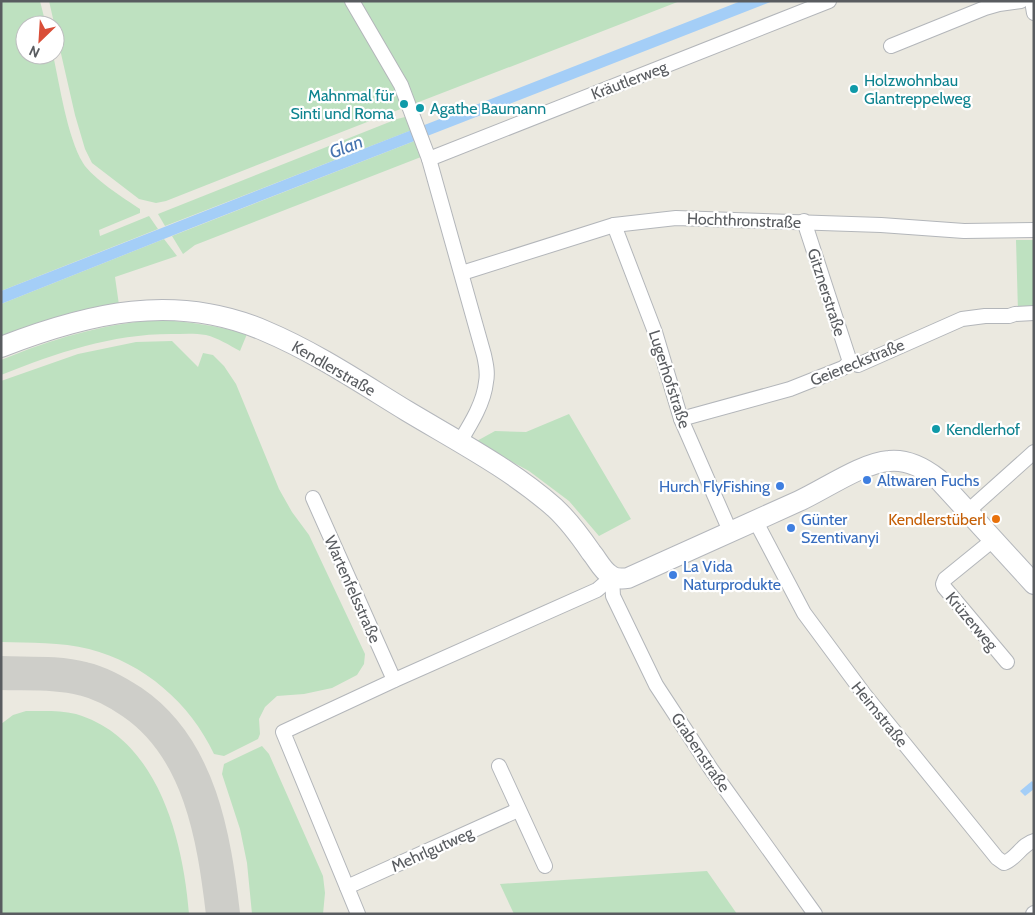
<svg xmlns="http://www.w3.org/2000/svg" width="1035" height="915" font-family="Cabin,sans-serif">
<style>
.green{fill:#bee1c0}
.water{fill:#a4cef7}
.lines{fill:none;stroke-linecap:round;stroke-linejoin:round}
.taxiway{stroke:#cecec9;stroke-width:34}
.street-casing{stroke:#b3b6ba;stroke-width:16}
.secondary-casing{stroke:#b4b7bc;stroke-width:22}
.street{stroke:#fff;stroke-width:14}
.secondary{stroke:#fff;stroke-width:20}
.culture-dot{fill:#0f9aa8;stroke:#fff;stroke-width:2}
.shop-dot{fill:#3f7fe0;stroke:#fff;stroke-width:2}
.food-dot{fill:#e8710a;stroke:#fff;stroke-width:2}
.labels{text-anchor:middle;stroke-width:4.5;stroke-linejoin:round;paint-order:stroke}
.street-label{font-size:16px;fill:#595c60;stroke:#fff}
.culture-label{font-size:16px;fill:#0d838f;stroke:#fff;text-anchor:start}
.shop-label{font-size:16px;fill:#366cbe;stroke:#fff;text-anchor:start}
.food-label{font-size:16px;fill:#c56008;stroke:#fff;text-anchor:end}
.water-label{font-size:18px;font-style:italic;fill:#4774af;stroke:#fff}
</style>
<rect width="100%" height="100%" fill="#ebe9e0"/>
<!-- green -->
<g class="green">
<path d="M1,1H40L46,25H25V55H53C60,86 67,136 83,163C92,178 125,199 140,209V213L99,230L100,236L149,216L158,229L1,291Z"/>
<path d="M49,1H680C508,68 337,133 166,201L156,203L139,199L92,163L85,149L75,115Z"/>
<path d="M405,117L412,130L165,226L158,214L397,119Z"/>
<path d="M417,140L422,153L421,157L195,245L183,254L172,236Z"/>
<path d="M164,239L177,256L115,277L119,305L1,339V304Z"/>
<path d="M1016,240H1034V311L1018,312Z"/>
<path d="M156,320C188,321 217,326 247,334L240,351C229,345 218,338 206,335C195,333 182,334 171,334C112,334 56,353 1,375V360C52,339 102,324 156,320Z"/>
<path d="M172,341L198,367L203,353L213,355L224,366L236,384L279,489L292,512L309,535L365,654L364,664L357,675L332,688L304,694L277,696L265,707L259,719L260,734L258,739L224,756L214,754C190,703 144,663 89,649C61,642 30,643 1,642V381L78,354L136,342Z"/>
<path d="M569,414L631,519L599,536L569,501L529,471L475,442L495,431L526,432Z"/>
<path d="M26,711C43,711 60,710 76,714C158,738 183,839 189,914H1V724L13,715Z"/>
<path d="M262,746L269,754L323,876L325,893L323,914H252L247,863L240,829L222,774L224,764Z"/>
<path d="M707,871L737,914H514L500,884Z"/>
</g>
<!-- water -->
<g class="water">
<path d="M741,1H773L189,229L1,304V291Z"/>
<path d="M1032,781L1034,784V789L1025,796L1020,791Z"/>
</g>
<g class="lines">
<!-- taxiway -->
<path class="taxiway" d="M1,673C29,674 57,672 84,679C101,683 117,692 132,702C200,748 214,837 223,914"/>
<!-- street casing -->
<g class="street-casing">
<g id="street">
<path d="M352,1L401,85L429,159L484,355C486,364 488,373 486,382C484,403 470,425 459,443"/>
<path d="M1032,1L1034,13"/>
<path d="M891,46L985,8L999,4L1021,1"/>
<path d="M429,159L829,1"/>
<path d="M804,221L850,362"/>
<path d="M614,225L655,332L681,419L730,531"/>
<path d="M462,273L614,225L676,218L881,225L964,231L1034,230"/>
<path d="M681,419L790,389L843,368L850,362L858,365L962,319L985,316H1009L1015,314L1034,313"/>
<path d="M313,498L394,680"/>
<path d="M967,512L1034,452"/>
<path d="M755,520L804,613L864,694L997,858L1004,863C1016,859 1022,844 1034,841"/>
<path d="M993,540L945,579L943,584L944,587L1007,662"/>
<path d="M612,577L613,596L656,685L711,769L815,914"/>
<path d="M499,766L545,866"/>
<path d="M347,887L518,810"/>
<path d="M358,914L283,732L397,679L597,590L612,577"/>
<path d="M1033,914L1034,913"/>
</g>
</g>
<!-- secondary casing -->
<g class="secondary-casing">
<path id="secondary" d="M1,347C88,313 175,292 265,331C315,352 361,383 407,411C457,441 511,469 555,508C569,521 580,536 591,552C597,559 602,570 610,575C615,579 622,579 628,578C685,552 742,527 799,501C825,489 862,463 889,461C908,459 924,468 938,479L1034,584"/>
</g>
<!-- street -->
<use href="#street" class="street"/>
<!-- secondary -->
<use href="#secondary" class="secondary"/>
</g>
<!-- markers -->
<g class="culture-dot">
<circle cx="854" cy="89" r="5"/>
<circle cx="404" cy="104" r="5"/>
<circle cx="420" cy="108" r="5"/>
<circle cx="936" cy="429" r="5"/>
</g>
<g class="shop-dot">
<circle cx="867" cy="480" r="5"/>
<circle cx="780" cy="486" r="5"/>
<circle cx="791" cy="528" r="5"/>
<circle cx="673" cy="575" r="5"/>
</g>
<circle class="food-dot" cx="996" cy="519" r="5"/>
<g class="labels">
<!-- street labels -->
<g class="street-label">
<text transform="translate(629 80) rotate(-21)" y="6">Kräutlerweg</text>
<text transform="translate(744 220) rotate(2)" y="6">Hochthronstraße</text>
<text transform="translate(827 292) rotate(72)" y="6">Gitznerstraße</text>
<text transform="translate(857 362) rotate(-22)" y="6">Geiereckstraße</text>
<text transform="translate(334 368) rotate(30)" y="6">Kendlerstraße</text>
<text transform="translate(670 379) rotate(72)" y="6">Lugerhofstraße</text>
<text transform="translate(353 589) rotate(66)" y="6">Wartenfelsstraße</text>
<text transform="translate(972 621) rotate(50)" y="6">Krüzerweg</text>
<text transform="translate(880 714) rotate(51)" y="6">Heimstraße</text>
<text transform="translate(701 752) rotate(56)" y="6">Grabenstraße</text>
<text transform="translate(432 849) rotate(-24)" y="6">Mehrlgutweg</text>
</g>
<!-- culture labels -->
<g class="culture-label">
<text x="864" y="86">Holzwohnbau<tspan x="864" dy="18">Glantreppelweg</tspan></text>
<text x="394" y="101" text-anchor="end">Mahnmal für<tspan x="394" dy="18">Sinti und Roma</tspan></text>
<text x="430" y="114">Agathe Baumann</text>
<text x="946" y="435">Kendlerhof</text>
</g>
<!-- shop labels -->
<g class="shop-label">
<text x="877" y="486">Altwaren Fuchs</text>
<text x="770" y="492" text-anchor="end">Hurch FlyFishing</text>
<text x="801" y="525">Günter<tspan x="801" dy="18">Szentivanyi</tspan></text>
<text x="683" y="572">La Vida<tspan x="683" dy="18">Naturprodukte</tspan></text>
</g>
<!-- food labels -->
<g class="food-label">
<text x="986" y="525">Kendlerstüberl</text>
</g>
<!-- water labels -->
<g class="water-label">
<text transform="translate(346 147) rotate(-21)" y="6">Glan</text>
</g>
</g>
<!-- border -->
<rect width="1035" height="915" fill="none" stroke="#595c60" stroke-width="5"/>
<!-- north arrow -->
<g transform="translate(40 40) rotate(205)"><circle r="24" fill="#ffffff" stroke="#bdbebf"/>
<path d="M0-4L9 19L0 12L-9 19Z" fill="#d94e38"/>
<text y="-8" font-size="14" font-weight="bold" text-anchor="middle" fill="#595c60">N</text>
</g>
</svg>
